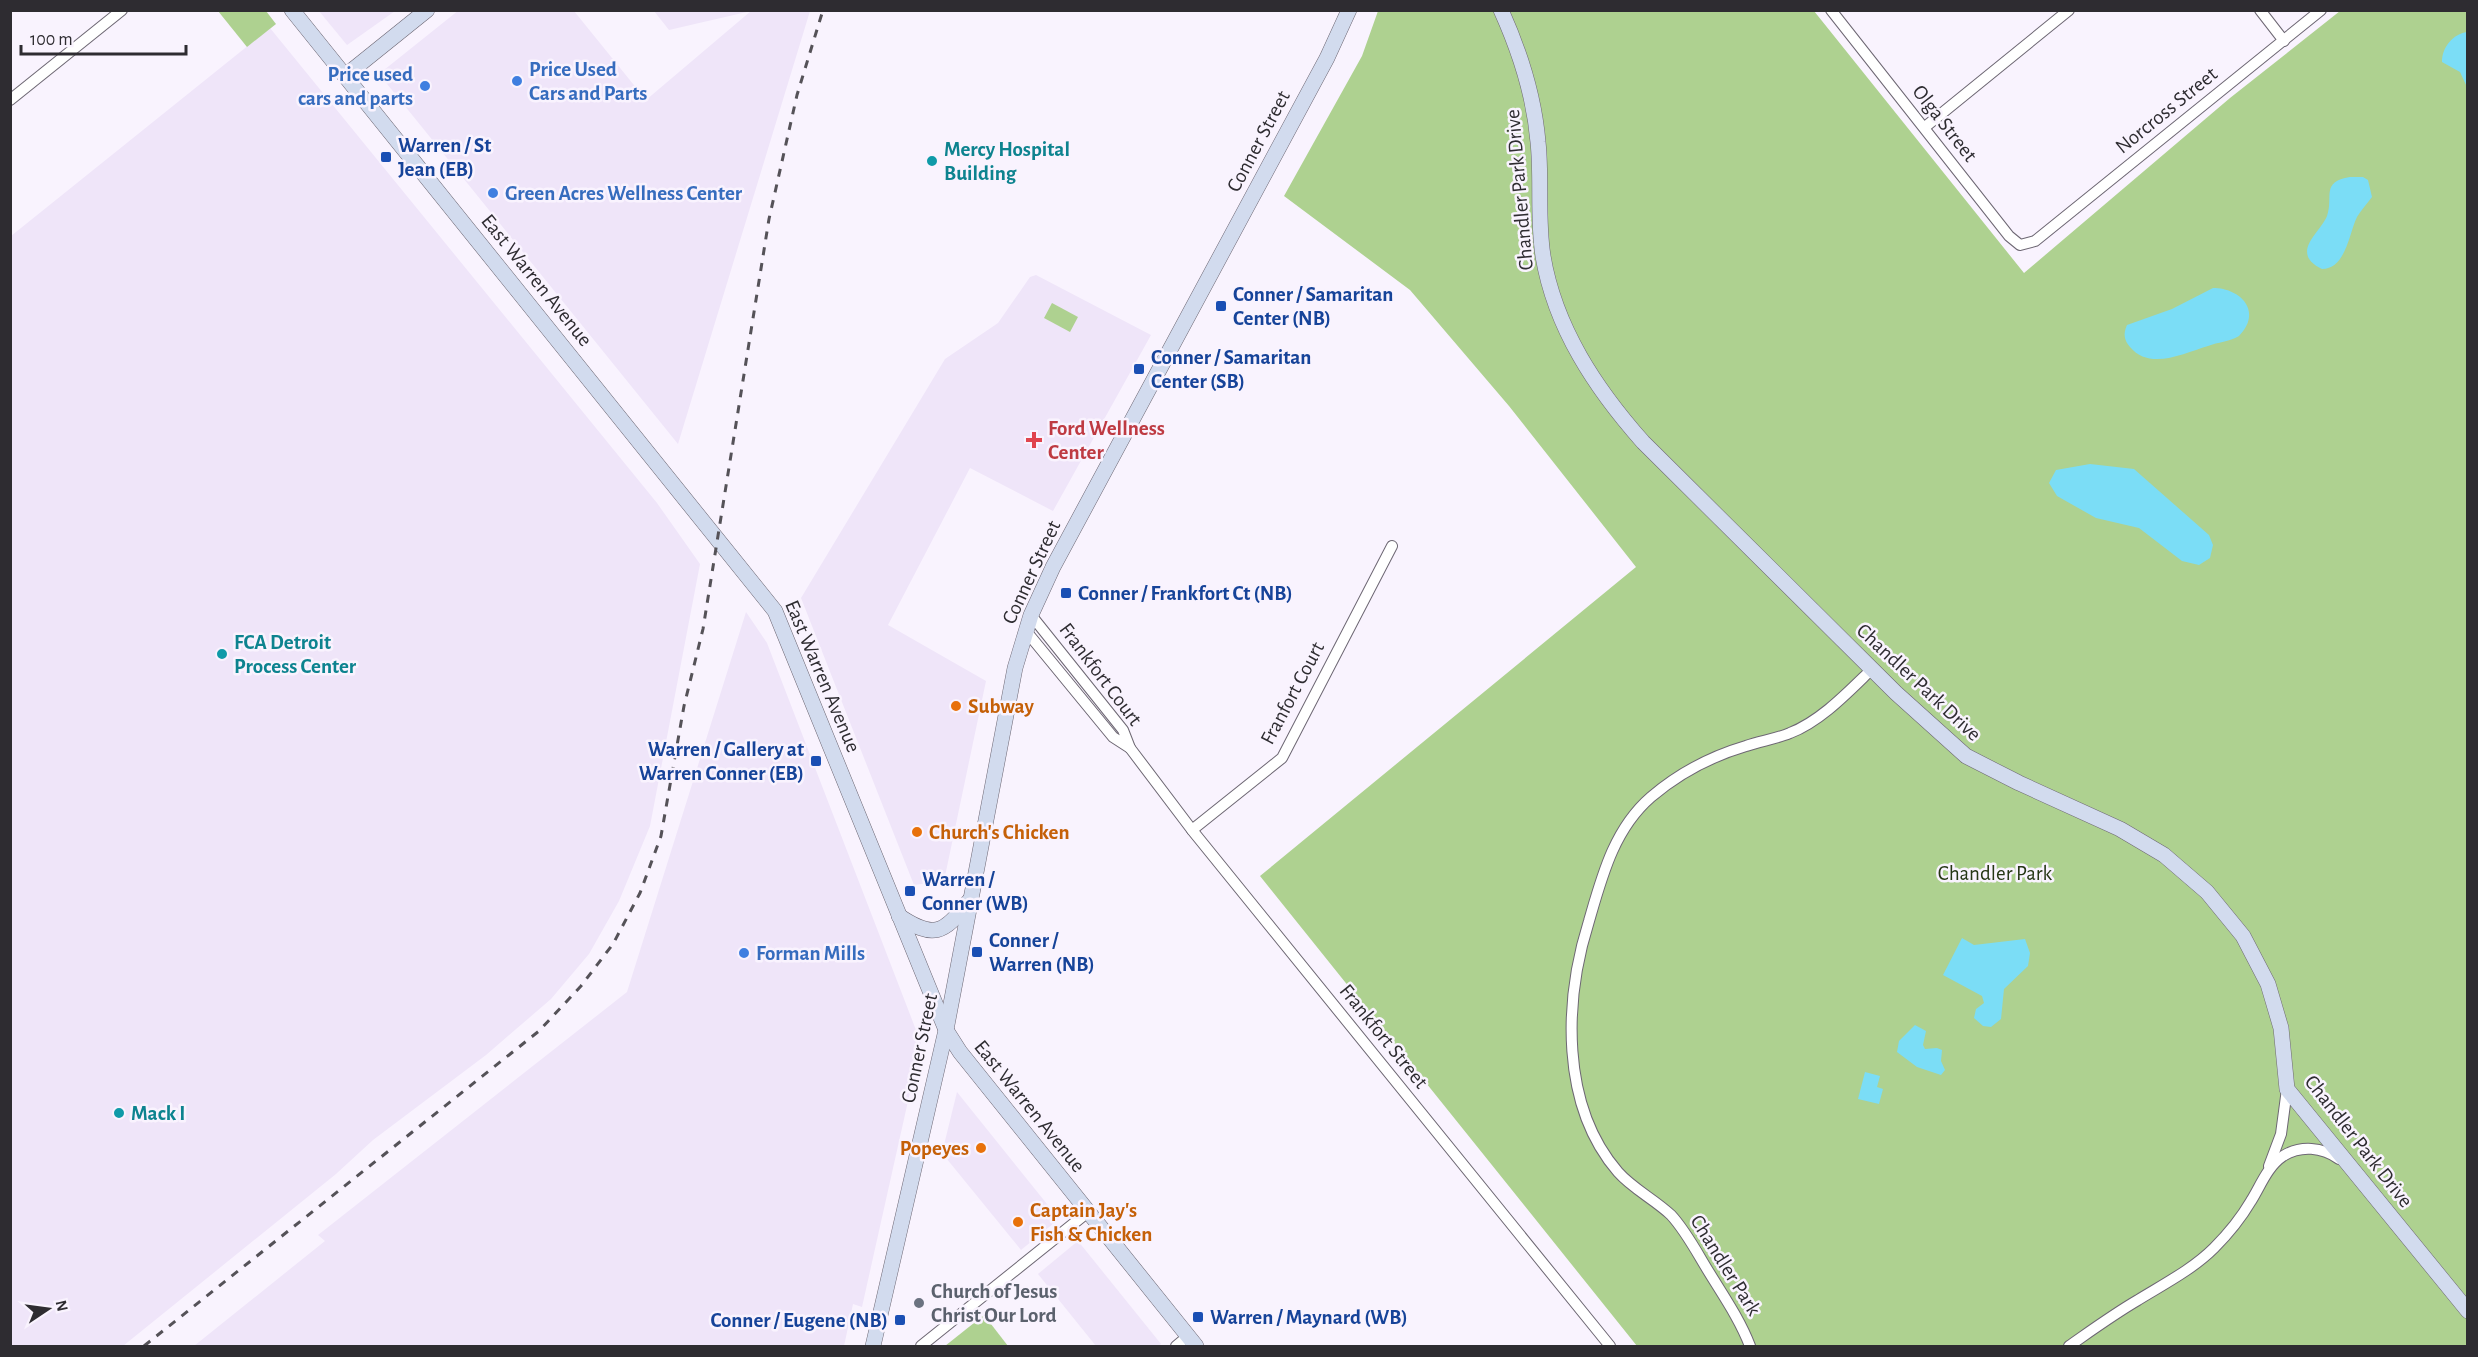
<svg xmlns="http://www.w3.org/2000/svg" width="2478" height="1357" font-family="'Alegreya Sans',sans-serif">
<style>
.built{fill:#efe5f9}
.green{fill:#aed190}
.water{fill:#7bddf6}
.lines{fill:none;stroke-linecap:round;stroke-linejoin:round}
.street-casing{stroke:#6d6773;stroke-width:12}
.secondary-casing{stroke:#6d6773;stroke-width:16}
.street{stroke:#fff;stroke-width:10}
.secondary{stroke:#d2dbee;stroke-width:15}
.rail{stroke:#555258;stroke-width:3;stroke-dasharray:8 8;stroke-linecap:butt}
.shop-dot{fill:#3f7fe0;stroke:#f9f3fe;stroke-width:2}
.transit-dot{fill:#1a4fb4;stroke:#f9f3fe;stroke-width:2}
.culture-dot{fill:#0f9aa8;stroke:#f9f3fe;stroke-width:2}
.health-dot{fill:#e0444e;stroke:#f9f3fe;stroke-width:2}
.food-dot{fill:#e8710a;stroke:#f9f3fe;stroke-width:2}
.worship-dot{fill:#6b7280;stroke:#f9f3fe;stroke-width:2}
.labels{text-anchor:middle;stroke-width:5;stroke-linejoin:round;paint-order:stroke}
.shop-label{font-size:21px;font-weight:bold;fill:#366cbe;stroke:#f9f3fe;text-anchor:start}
.street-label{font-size:21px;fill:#2e2c31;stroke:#f9f3fe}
.transit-label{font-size:21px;font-weight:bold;fill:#164399;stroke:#f9f3fe;text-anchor:start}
.culture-label{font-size:21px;font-weight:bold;fill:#0d838f;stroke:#f9f3fe;text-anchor:start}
.health-label{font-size:21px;font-weight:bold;fill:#be3a42;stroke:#f9f3fe;text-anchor:start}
.food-label{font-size:21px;font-weight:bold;fill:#c56008;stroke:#f9f3fe;text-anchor:start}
.park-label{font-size:21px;fill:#263715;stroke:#f9f3fe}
.worship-label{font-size:21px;font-weight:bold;fill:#5b616d;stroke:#f9f3fe;text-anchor:start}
</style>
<rect width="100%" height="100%" fill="#f9f3fe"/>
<!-- built -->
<g class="built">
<path d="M459,10L574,11L646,100L751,11L669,30L654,11H810L678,444L379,74Z"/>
<path d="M319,11H395L347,45Z"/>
<path d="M270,28L657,503L700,564L650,826L619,901L589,954L551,999L486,1055L373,1140L336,1174L123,1346H11V236Z"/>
<path d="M1036,275L1151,335L1053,511L970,468L888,625L986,681L944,881L914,885L801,598L945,359L998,323L1030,277Z"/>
<path d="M746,612L767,643L921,1043L862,1307L853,1304L844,1346H194L325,1241L318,1235L627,992Z"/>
<path d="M957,1092L1059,1219L1021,1250L942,1153Z"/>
<path d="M1078,1241L1161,1344L1158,1346H1096L1038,1274Z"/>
</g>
<!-- green -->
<g class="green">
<path d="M218,11H266L276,24L247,47Z"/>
<path d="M1378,11H1814L2024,273L2230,98L2340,11H2467V1346H1637L1260,876L1636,567L1509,406L1410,290L1284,196L1362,56Z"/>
<path d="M1052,303L1078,317L1070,332L1044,318Z"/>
<path d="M984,1315L1008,1346H945Z"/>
</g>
<!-- water -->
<g class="water">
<path d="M2467,32H2468L2467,87L2460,72L2442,62C2442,47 2453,34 2467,32Z"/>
<path d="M2350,177H2363L2368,180L2372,197C2367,204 2361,210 2357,217C2349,233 2346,269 2322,269C2289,253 2320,233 2327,216C2334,197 2320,182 2350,177Z"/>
<path d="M2213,288C2241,288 2263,312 2239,336C2229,342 2218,342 2208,346C2184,353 2150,371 2130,347C2124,340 2123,334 2127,325L2172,309Z"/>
<path d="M2090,464L2134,469L2209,535L2213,545L2210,558L2199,565L2182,561L2139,528L2096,518L2057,496L2049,483L2056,470Z"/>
<path d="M1962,938L1974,945L2025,939L2030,953L2028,966L2004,989L2001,1019L1991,1027L1983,1026L1974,1018L1976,1009L1984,1003L1982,996L1943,975Z"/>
<path d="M1915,1025L1926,1031L1923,1045L1925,1049L1937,1048L1942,1050L1941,1061L1945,1070L1941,1075L1917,1067L1897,1052L1899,1041Z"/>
<path d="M1865,1072L1880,1076L1877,1087L1883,1089L1879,1104L1858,1099Z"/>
</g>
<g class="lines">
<!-- street casing -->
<g class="street-casing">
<g id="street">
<path d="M1831,10L2009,236L2020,245L2035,241L2321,10"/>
<path d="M2260,10L2284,41"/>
<path d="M10,100L122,10"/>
<path d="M1925,127L2069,10"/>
<path d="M1026,631L1113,737L1130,748L1123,730L1031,615"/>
<path d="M1130,748L1192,830L1610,1346"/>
<path d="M1192,830L1282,758L1392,546"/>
<path d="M2269,1166L2281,1134L2287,1089"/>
<path d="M921,1346L1088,1212"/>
<path d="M1176,1346L1188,1336"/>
<path d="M1750,1346C1739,1317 1720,1291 1704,1264C1694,1247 1684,1229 1671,1215C1654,1199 1633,1189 1618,1172C1560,1105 1564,1000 1589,921C1602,876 1614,829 1651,797C1678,774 1712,756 1746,746C1760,741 1776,739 1790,733C1821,721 1848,692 1872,669"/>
<path d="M2069,1346C2092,1330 2114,1314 2138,1300C2164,1284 2193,1269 2214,1248C2228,1234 2241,1218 2251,1201C2261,1185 2267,1167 2283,1156C2301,1145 2322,1147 2339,1159"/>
</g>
</g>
<!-- secondary casing -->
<g class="secondary-casing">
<g id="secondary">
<path d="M292,10L775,611L946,1030L960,1052L1196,1346"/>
<path d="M1501,10C1520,52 1534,95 1538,142C1542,179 1537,218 1543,256C1555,328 1596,389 1643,442L1896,693L1966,756L2019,783L2120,829L2164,855L2207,892L2243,936L2268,984L2281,1028L2287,1089L2468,1311"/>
<path d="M345,76L427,10"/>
<path d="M899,916C933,939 944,934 968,902"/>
<path d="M873,1346L946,1030L1015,668L1031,615L1053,567L1327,58L1349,10"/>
</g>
</g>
<!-- street -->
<use href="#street" class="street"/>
<!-- secondary -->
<use href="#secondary" class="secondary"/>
<!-- rail -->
<path class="rail" d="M144,1346L539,1031L581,986L613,944L640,893L661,836L684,706L703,629L769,219L797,95L823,10"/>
</g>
<!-- markers -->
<g class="shop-dot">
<circle cx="517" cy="81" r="6"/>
<circle cx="425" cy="86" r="6"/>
<circle cx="493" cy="193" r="6"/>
<circle cx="744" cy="953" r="6"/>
</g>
<g class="transit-dot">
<rect x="380" y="151" width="12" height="12" rx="3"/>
<rect x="1215" y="300" width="12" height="12" rx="3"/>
<rect x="1133" y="363" width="12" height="12" rx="3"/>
<rect x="1060" y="587" width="12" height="12" rx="3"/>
<rect x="810" y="755" width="12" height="12" rx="3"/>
<rect x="904" y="885" width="12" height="12" rx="3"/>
<rect x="971" y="946" width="12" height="12" rx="3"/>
<rect x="1192" y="1311" width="12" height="12" rx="3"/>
<rect x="894" y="1314" width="12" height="12" rx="3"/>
</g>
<g class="culture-dot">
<circle cx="932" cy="161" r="6"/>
<circle cx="222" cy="654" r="6"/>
<circle cx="119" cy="1113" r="6"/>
</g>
<path class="health-dot" d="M1031 431h6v6h6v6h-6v6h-6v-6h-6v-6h6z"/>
<g class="food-dot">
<circle cx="956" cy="706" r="6"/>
<circle cx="917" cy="832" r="6"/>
<circle cx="981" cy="1148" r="6"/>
<circle cx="1018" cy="1222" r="6"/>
</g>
<circle class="worship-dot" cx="919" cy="1303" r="6"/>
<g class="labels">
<!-- shop labels -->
<g class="shop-label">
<text x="529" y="76">Price Used<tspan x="529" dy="24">Cars and Parts</tspan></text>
<text x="413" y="81" text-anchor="end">Price used<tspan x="413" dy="24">cars and parts</tspan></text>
<text x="505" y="200">Green Acres Wellness Center</text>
<text x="756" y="960">Forman Mills</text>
</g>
<!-- street labels -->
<g class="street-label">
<text transform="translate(2166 110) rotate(-39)" y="7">Norcross Street</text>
<text transform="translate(1945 123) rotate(52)" y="7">Olga Street</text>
<text transform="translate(1258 141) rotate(-62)" y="7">Conner Street</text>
<text transform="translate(1519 190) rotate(-95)" y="7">Chandler Park Drive</text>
<text transform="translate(537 280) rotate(51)" y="7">East Warren Avenue</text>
<text transform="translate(1031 572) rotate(-65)" y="7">Conner Street</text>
<text transform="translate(1101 674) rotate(53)" y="7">Frankfort Court</text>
<text transform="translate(823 676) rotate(67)" y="7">East Warren Avenue</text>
<text transform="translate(1919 682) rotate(43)" y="7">Chandler Park Drive</text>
<text transform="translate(1292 693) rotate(-62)" y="7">Franfort Court</text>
<text transform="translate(1384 1036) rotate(51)" y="7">Frankfort Street</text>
<text transform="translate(919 1048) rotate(-78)" y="7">Conner Street</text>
<text transform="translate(1030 1106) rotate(51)" y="7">East Warren Avenue</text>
<text transform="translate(2359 1141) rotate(52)" y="7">Chandler Park Drive</text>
<text transform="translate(1726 1265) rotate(58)" y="7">Chandler Park</text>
</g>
<!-- transit labels -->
<g class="transit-label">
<text x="398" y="152">Warren / St<tspan x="398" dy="24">Jean (EB)</tspan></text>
<text x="1233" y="301">Conner / Samaritan<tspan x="1233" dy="24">Center (NB)</tspan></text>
<text x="1151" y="364">Conner / Samaritan<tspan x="1151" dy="24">Center (SB)</tspan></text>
<text x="1078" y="600">Conner / Frankfort Ct (NB)</text>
<text x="804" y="756" text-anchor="end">Warren / Gallery at<tspan x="804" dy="24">Warren Conner (EB)</tspan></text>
<text x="922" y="886">Warren /<tspan x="922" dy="24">Conner (WB)</tspan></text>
<text x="989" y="947">Conner /<tspan x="989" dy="24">Warren (NB)</tspan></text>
<text x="1210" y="1324">Warren / Maynard (WB)</text>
<text x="888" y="1327" text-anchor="end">Conner / Eugene (NB)</text>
</g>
<!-- culture labels -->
<g class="culture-label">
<text x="944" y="156">Mercy Hospital<tspan x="944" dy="24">Building</tspan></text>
<text x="234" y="649">FCA Detroit<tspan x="234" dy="24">Process Center</tspan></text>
<text x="131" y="1120">Mack I</text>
</g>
<!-- health labels -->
<g class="health-label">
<text x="1048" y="435">Ford Wellness<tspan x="1048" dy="24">Center</tspan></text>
</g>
<!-- food labels -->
<g class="food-label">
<text x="968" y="713">Subway</text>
<text x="929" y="839">Church's Chicken</text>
<text x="969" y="1155" text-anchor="end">Popeyes</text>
<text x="1030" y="1217">Captain Jay's<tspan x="1030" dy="24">Fish &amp; Chicken</tspan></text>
</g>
<!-- park labels -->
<g class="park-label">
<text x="1995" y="880">Chandler Park</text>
</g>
<!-- worship labels -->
<g class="worship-label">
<text x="931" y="1298">Church of Jesus<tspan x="931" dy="24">Christ Our Lord</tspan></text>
</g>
</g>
<!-- border -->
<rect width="2478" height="1357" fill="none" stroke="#2e2c31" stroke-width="24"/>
<!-- north arrow -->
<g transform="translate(48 1309) rotate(77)" stroke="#f9f3fe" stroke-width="4.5" paint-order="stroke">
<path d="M0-4.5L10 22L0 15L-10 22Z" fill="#2e2c31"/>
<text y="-9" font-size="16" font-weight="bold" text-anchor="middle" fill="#2e2c31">N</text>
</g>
<!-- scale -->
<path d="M21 45v9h165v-9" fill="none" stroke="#2e2c31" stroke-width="3"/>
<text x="30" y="45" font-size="18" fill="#2e2c31" stroke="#f9f3fe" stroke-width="4.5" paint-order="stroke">100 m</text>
</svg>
